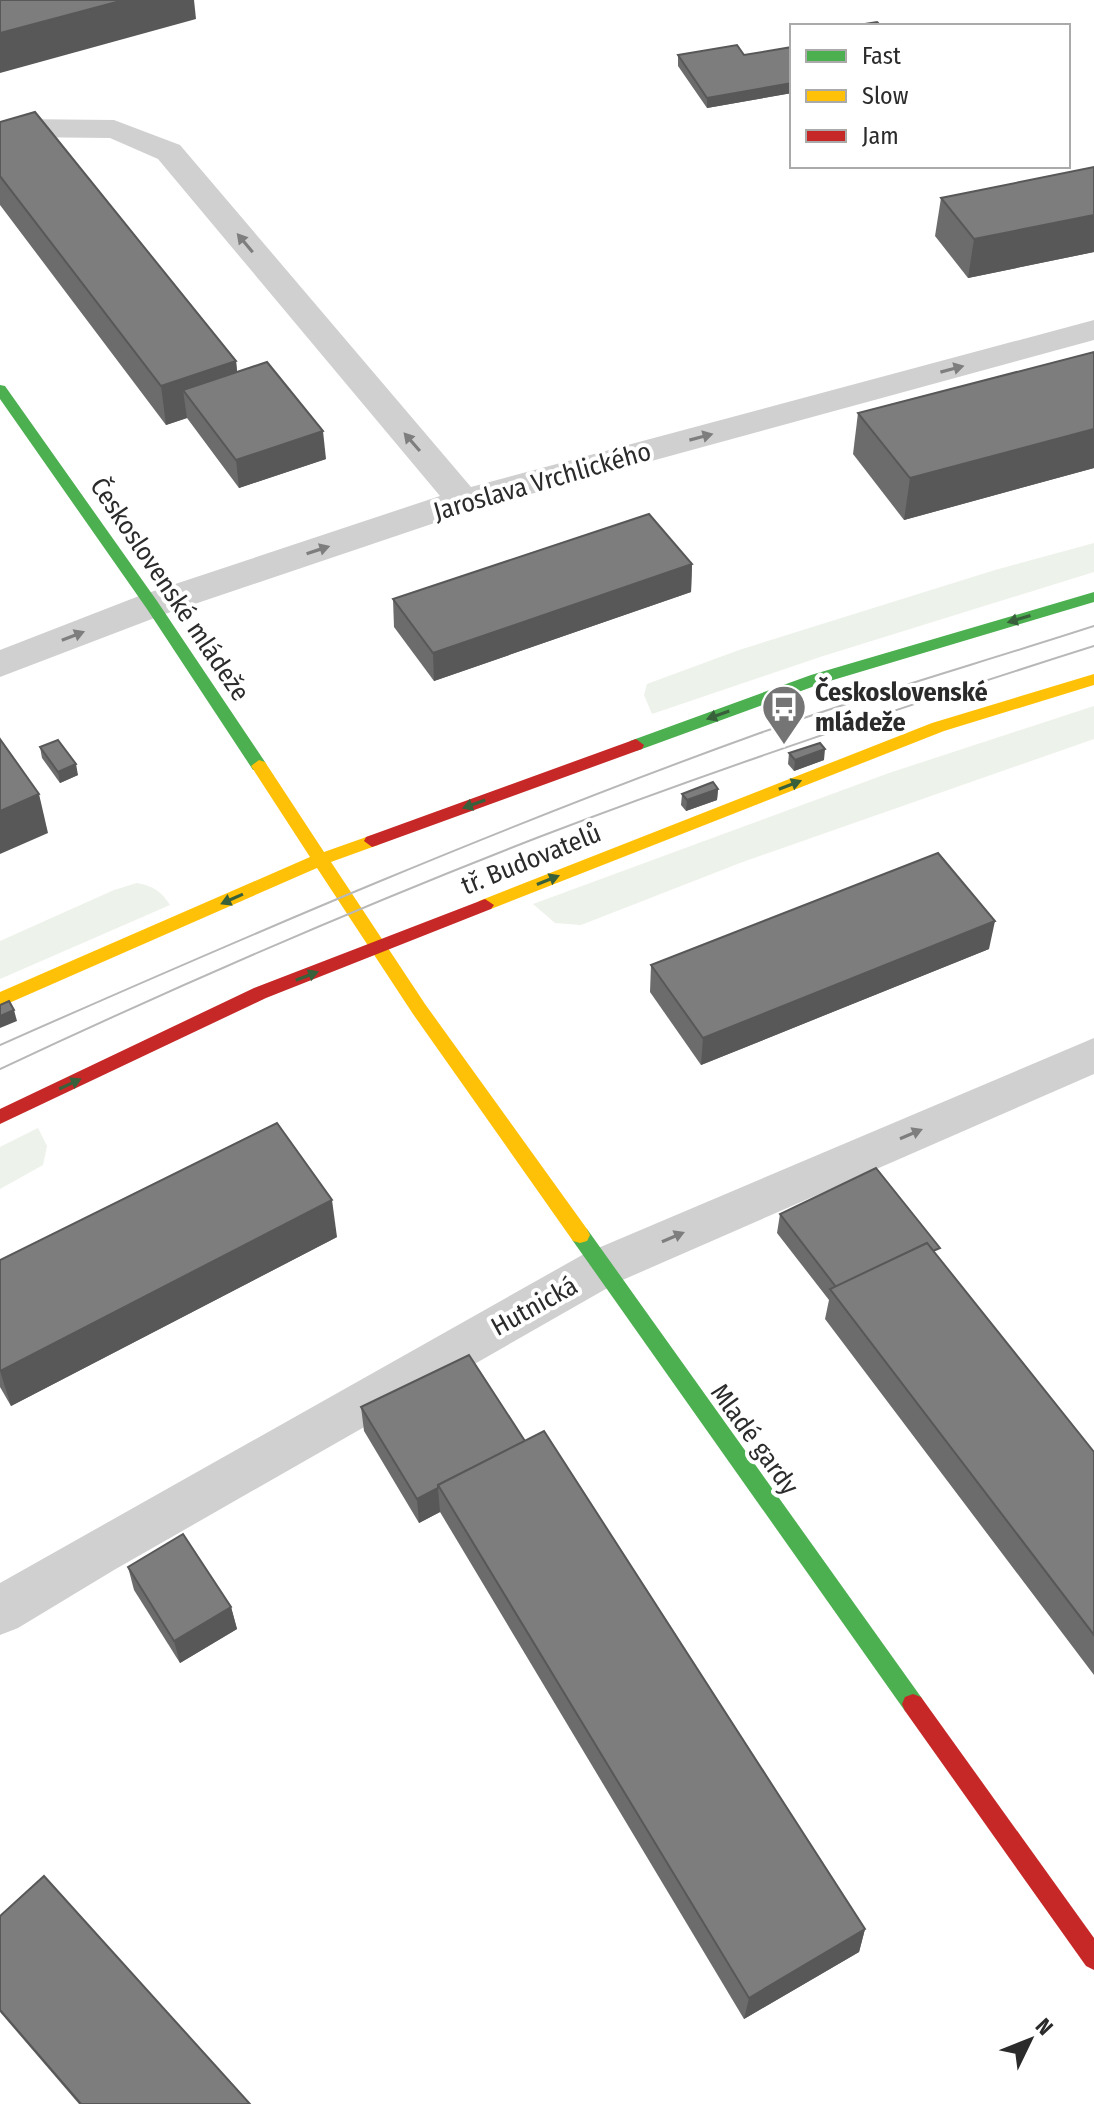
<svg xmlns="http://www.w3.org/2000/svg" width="1094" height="2104" font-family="'Fira Sans Condensed',sans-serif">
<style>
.green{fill:#edf2ea}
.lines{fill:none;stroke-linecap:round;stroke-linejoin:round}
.street{fill:#d0d0d0;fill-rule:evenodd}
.fast{fill:#4caf50;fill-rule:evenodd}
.slow{fill:#ffc107;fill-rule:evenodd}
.jam{fill:#c62828;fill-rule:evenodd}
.tram{stroke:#b8b8b8;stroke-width:2}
.wall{fill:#6c6c6c}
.shaded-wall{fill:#585858}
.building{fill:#7d7d7d;stroke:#585858;stroke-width:2}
.oneway{fill:#7e7e7e}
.oneway2{fill:#38603a}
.labels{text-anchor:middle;stroke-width:8;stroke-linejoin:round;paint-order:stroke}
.street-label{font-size:26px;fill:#2b2b2b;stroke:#fff}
.poi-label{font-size:26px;font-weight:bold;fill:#2b2b2b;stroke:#fff;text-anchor:start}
</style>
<rect width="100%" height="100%" fill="#fff"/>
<!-- green -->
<g class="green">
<path d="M1094,543V572L820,657L652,714L644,695L647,684L739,650L995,570Z"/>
<path d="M1094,706V739L740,863L581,925L555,923L533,904L889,773Z"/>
<path d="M137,883C153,886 161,891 170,905L0,979V941L114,890Z"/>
<path d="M38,1128L47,1146L43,1165L0,1189V1147Z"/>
</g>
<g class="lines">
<!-- street -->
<g class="street">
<path d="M16,119L114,120L180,145L471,487L1094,320V340L476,509L165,614L0,677V650L139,596L440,496L158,159L110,138L16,137L0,141V123Z"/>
<path d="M1094,1038V1074L618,1282L114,1570L18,1628L0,1635V1583L584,1254Z"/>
</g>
<!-- fast -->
<g class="fast">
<path d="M0,385L5,386L157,601L265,762L267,766L265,770H253L147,609L0,399Z"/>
<path d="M1094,592V602L823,683L642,749L636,751L628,745L630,741L811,675Z"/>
<path d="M580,1227L587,1229L921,1697L924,1704L921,1711L913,1714L905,1711L573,1241L570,1235L573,1229Z"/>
</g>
<!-- slow -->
<g class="slow">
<path d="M1094,674V685L944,731L491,909H479L476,905L479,901L932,723Z"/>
<path d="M259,760L265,762L324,852L372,835L378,837L380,841L378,845L331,862L425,1004L587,1229L590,1235L587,1241L580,1243L573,1241L413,1014L317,868L0,1007V992L310,857L251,766Z"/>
</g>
<!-- jam -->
<g class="jam">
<path d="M636,739L644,745L642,749L378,845L372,847L364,841L366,837Z"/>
<path d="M485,899L494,905L491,909L266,998L0,1124V1109L254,988Z"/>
<path d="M913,1694L921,1697L1094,1938V1970L1086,1966L905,1711L902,1704L905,1697Z"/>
</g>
<!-- tram -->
<g class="tram">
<path d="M0,1045C251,934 502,826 760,733C870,694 983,662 1094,626"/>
<path d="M0,1069C177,986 356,908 539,837C722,767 907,705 1094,646"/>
</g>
</g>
<!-- wall -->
<g class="wall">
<path d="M792,47V93L707,108L678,66V55H744Z"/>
<path d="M0,122L236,361L237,372L326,459L239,488L187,418L166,425L0,205Z"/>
<path d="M1094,167V252L968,278L935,236L941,198Z"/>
<path d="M1094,352V468L904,520L853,454L858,413Z"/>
<path d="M692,564L691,592L434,681L394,627L393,599Z"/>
<path d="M40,747L78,775L60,783L42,758Z"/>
<path d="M789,753L824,760L794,771L788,764Z"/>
<path d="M718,789L717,800L686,811L681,805L682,794Z"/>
<path d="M989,949L701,1065L650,992L651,965Z"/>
<path d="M780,1214L938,1257L1094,1452V1675L825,1319L829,1300L777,1233Z"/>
<path d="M337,1237L11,1406L0,1387V1260Z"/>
<path d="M361,1407L525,1441L865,1929L859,1952L744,2019L440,1512L419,1523L364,1431Z"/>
<path d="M128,1567L231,1607L237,1629L180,1663L134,1590Z"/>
<path d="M0,1916L250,2104H79L0,2012Z"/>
</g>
<!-- shaded-wall -->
<g class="shaded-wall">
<path d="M124,0H194L196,19L0,73V33Z"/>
<path d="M792,83V93L707,108V98Z"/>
<path d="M1094,215V252L968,278L974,239Z"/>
<path d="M236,361L240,400L183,390L187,418L166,425L161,386Z"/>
<path d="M1094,429V468L904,520L910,478Z"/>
<path d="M323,431L326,459L239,488L236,460Z"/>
<path d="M692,564L691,592L434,681L433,653Z"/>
<path d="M825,749L824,760L794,771L795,760Z"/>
<path d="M76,764L78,775L60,783L58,772Z"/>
<path d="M718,789L717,800L686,811L687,800Z"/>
<path d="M39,794L48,833L0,854V811Z"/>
<path d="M995,921L989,949L701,1065L703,1038Z"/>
<path d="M14,1010L17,1021L0,1028V1016Z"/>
<path d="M332,1200L337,1237L11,1406L0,1371Z"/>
<path d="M438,1488L440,1512L419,1523L417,1499Z"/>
<path d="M231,1607L237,1629L180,1663L174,1641Z"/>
<path d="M865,1929L859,1952L744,2019L749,1998Z"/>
</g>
<!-- building -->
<g class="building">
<path d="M0,0H124L0,33Z"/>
<path d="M877,22L881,26H852Z"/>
<path d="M737,45L744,55L792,47V83L707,98L678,55Z"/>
<path d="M35,112L236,361L161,386L0,176V122Z"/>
<path d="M1094,167V215L974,239L941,198Z"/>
<path d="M1094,352V429L910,478L858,413Z"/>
<path d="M267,362L323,431L236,460L183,390Z"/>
<path d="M649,514L692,564L433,653L393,599Z"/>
<path d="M0,739L39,794L0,811Z"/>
<path d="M58,740L76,764L58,772L40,747Z"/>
<path d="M820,743L825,749L795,760L789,753Z"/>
<path d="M713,782L718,789L687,800L682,794Z"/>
<path d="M938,853L995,921L703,1038L651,965Z"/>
<path d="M9,1001L14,1010L0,1016V1005Z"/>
<path d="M277,1123L332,1200L0,1371V1260Z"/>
<path d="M876,1168L940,1248L933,1251L927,1243L836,1287L780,1214Z"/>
<path d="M927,1243L1094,1452V1635L830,1289Z"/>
<path d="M469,1355L525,1441L438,1485V1488L417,1499L361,1407Z"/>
<path d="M544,1431L865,1929L749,1998L438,1485Z"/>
<path d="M183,1534L231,1607L174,1641L128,1567Z"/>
<path d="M44,1876L250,2104H81L0,2010V1916Z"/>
</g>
<!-- one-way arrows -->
<defs><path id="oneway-solid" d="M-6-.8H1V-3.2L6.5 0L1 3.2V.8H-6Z" transform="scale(2)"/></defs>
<g class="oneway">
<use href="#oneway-solid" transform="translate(245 243) rotate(-130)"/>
<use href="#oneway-solid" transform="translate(952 369) rotate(-15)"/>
<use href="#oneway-solid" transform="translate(701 437) rotate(-15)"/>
<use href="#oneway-solid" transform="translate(412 442) rotate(-131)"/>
<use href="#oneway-solid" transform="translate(318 550) rotate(-18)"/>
<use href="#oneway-solid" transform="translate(73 636) rotate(-21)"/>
<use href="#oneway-solid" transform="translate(911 1134) rotate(-23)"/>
<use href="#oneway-solid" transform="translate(673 1237) rotate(-23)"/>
</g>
<g class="oneway2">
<use href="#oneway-solid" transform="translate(1019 619) rotate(163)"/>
<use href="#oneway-solid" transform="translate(718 715) rotate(160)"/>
<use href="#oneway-solid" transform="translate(790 785) rotate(-21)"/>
<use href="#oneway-solid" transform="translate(474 804) rotate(160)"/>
<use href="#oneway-solid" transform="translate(548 880) rotate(-22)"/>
<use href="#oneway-solid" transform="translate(232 899) rotate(156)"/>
<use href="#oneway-solid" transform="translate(307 976) rotate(-21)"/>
<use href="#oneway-solid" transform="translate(70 1084) rotate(-25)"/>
</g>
<!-- icons -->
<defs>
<g id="bus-pin" transform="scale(2.3)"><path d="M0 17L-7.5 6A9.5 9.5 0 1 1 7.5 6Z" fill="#757575" stroke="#fff"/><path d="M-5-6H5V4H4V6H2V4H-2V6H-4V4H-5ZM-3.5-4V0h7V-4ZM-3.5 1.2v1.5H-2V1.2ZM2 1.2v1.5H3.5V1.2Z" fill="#fff"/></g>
</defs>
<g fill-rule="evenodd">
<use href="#bus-pin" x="784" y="707"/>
</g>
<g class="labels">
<!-- street labels -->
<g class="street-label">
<text transform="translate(542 481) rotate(-16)" y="9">Jaroslava Vrchlického</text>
<text transform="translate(170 589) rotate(56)" y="9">Československé mládeže</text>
<text transform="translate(531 859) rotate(-22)" y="9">tř. Budovatelů</text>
<text transform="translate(534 1306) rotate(-29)" y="9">Hutnická</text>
<text transform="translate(755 1439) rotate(54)" y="9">Mladé gardy</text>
</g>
<!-- poi labels -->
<g class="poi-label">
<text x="815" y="701">Československé<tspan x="815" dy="30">mládeže</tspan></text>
</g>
</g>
<!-- legend -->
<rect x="790" y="24" width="280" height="144" fill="#ffffff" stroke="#aaaaaa" stroke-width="2"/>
<rect x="806" y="50" width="40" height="12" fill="#4caf50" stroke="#aaaaaa" stroke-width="2"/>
<text x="862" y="64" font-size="24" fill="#2b2b2b">Fast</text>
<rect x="806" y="90" width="40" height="12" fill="#ffc107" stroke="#aaaaaa" stroke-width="2"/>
<text x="862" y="104" font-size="24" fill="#2b2b2b">Slow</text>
<rect x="806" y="130" width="40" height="12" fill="#c62828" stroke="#aaaaaa" stroke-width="2"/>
<text x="862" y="144" font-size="24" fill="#2b2b2b">Jam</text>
<!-- north arrow -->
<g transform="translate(1030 2040) rotate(47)" stroke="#ffffff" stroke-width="6" paint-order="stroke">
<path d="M0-6L14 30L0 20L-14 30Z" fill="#2b2b2b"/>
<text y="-12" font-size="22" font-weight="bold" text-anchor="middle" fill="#2b2b2b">N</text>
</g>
</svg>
